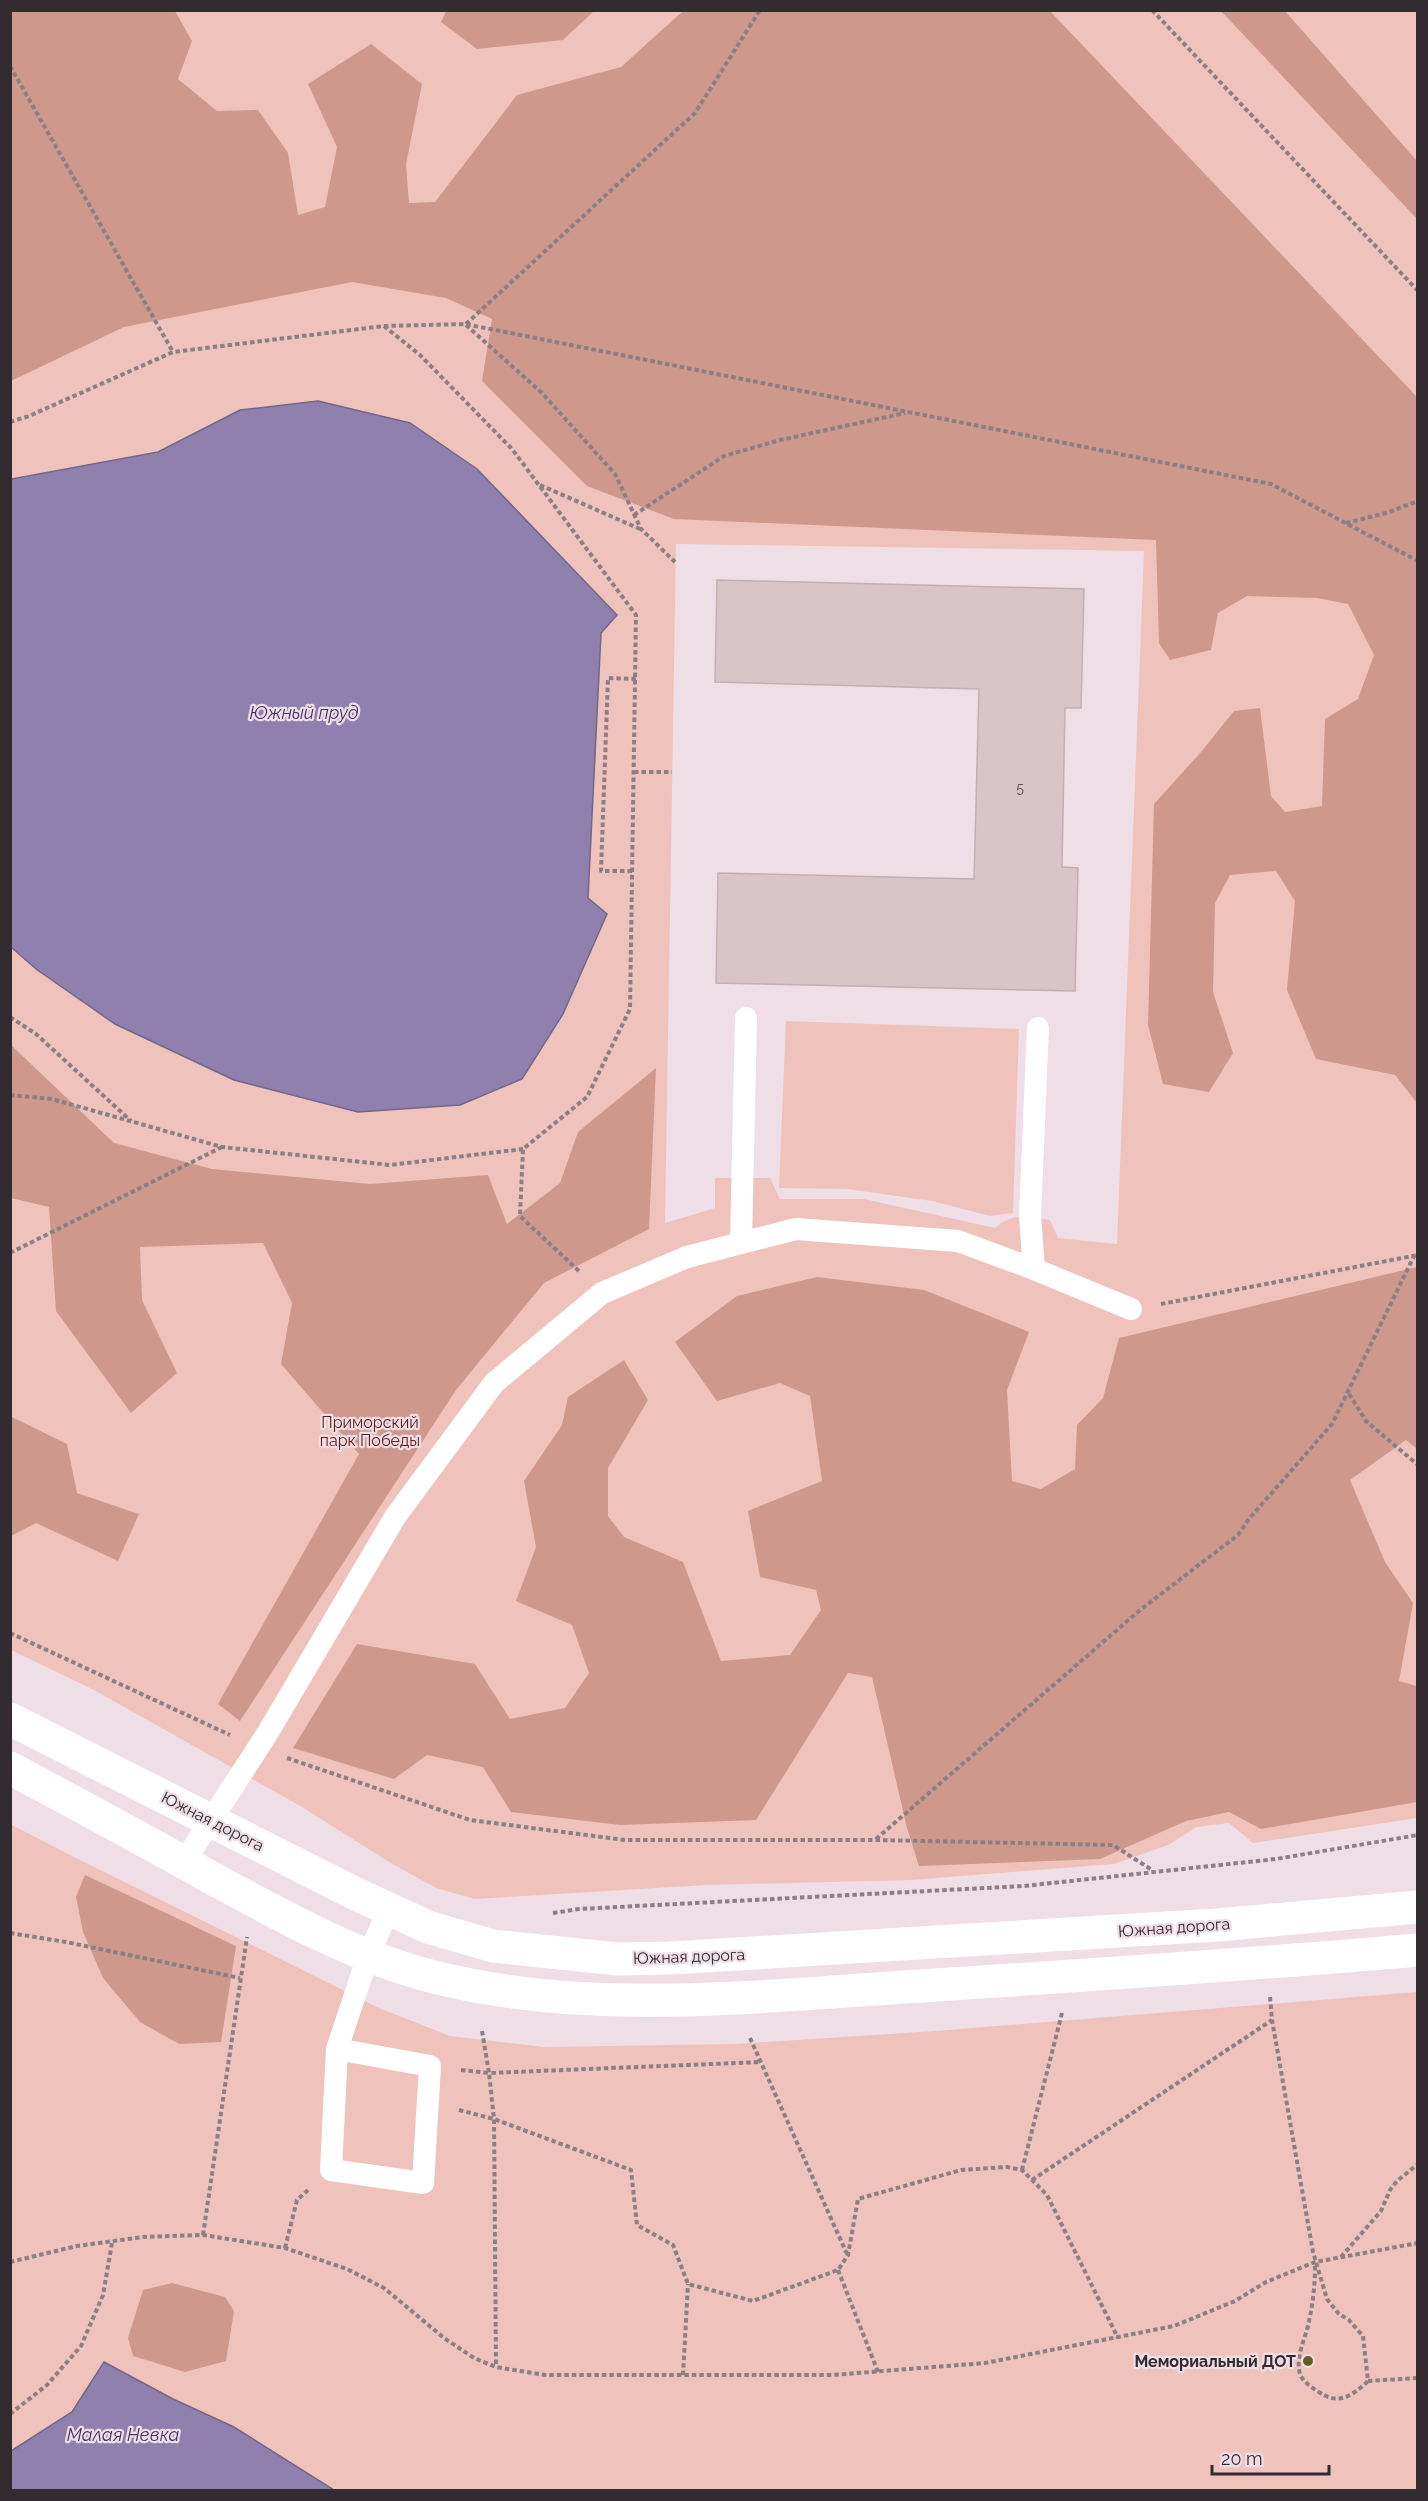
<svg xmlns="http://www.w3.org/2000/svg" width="1428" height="2501" font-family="Raleway,sans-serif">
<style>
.green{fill:#efc3bb;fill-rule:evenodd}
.forest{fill:#cf988d}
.water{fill:#8f80ad;stroke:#736687;stroke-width:1.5}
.building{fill:#d9c4c7;stroke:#c3aeb1;stroke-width:1.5}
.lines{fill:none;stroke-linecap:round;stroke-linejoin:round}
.path{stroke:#8b7f85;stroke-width:4;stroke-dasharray:4.5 3;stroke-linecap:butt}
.service{stroke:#fff;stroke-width:22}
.minor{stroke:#fff;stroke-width:33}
.poi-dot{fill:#665d2a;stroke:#f0dee7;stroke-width:2}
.labels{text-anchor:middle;stroke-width:4.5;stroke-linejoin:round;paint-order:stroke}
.number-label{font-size:14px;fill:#5c5155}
.park-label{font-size:16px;fill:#5f1c12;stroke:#f0dee7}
.street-label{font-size:16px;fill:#322b2f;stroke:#f0dee7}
.poi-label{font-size:16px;font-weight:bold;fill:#322b2f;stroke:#f0dee7;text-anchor:end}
.water-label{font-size:18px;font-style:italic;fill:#47306a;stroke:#f0dee7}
</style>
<rect width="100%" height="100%" fill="#f0dee7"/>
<!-- green -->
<g class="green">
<path d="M10,11H1417V1818L1253,1843L1229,1823L1197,1827L1168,1845L1114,1864L912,1880L706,1885L475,1899L436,1888L389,1862L302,1807L94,1690L11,1650ZM676,544L1144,551L1117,1244L1058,1238L1050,1220C1026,1216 1014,1212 995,1228L864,1199H780L770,1178H715V1208L665,1223Z"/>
<path d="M786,1021L1019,1029L1013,1213L990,1216L932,1201L847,1189L779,1188Z"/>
<path d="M10,1824L74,1857L379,2008L450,2036L544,2047L734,2044L936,2031L1417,1992V2490H334L234,2427L173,2399L104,2362L72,2412L11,2451Z"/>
</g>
<!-- forest -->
<g class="forest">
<path d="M11,10L175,11L192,41L178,79L217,111L258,110L288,153L298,215L325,207L337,147L308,84L371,44L422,84L406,164L409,203L435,202L517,95L621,67L683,11H1050L1417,397V1103L1395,1075L1316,1059L1287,990L1295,901L1276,871L1230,875L1215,903L1213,992L1233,1053L1209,1092L1163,1084L1148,1025L1154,804L1201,752L1234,711L1260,708L1271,796L1285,812L1322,806L1325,719L1358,699L1374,655L1348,604L1317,598L1247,596L1218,613L1211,650L1170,660L1159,643L1156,540L674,519L587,486L482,381L492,319L446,298L352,282L124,327L11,381Z"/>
<path d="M446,11V10L594,11L563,40L477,49L441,22Z"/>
<path d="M1221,11H1285L1417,161V219Z"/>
<path d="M11,1045L114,1143L212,1169L370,1184L488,1175L507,1224L560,1183L578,1132L656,1068L649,1229L544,1283L456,1390L240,1721L218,1704L359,1454L281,1364L292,1303L263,1243L140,1247L142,1300L177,1373L131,1413L56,1311L49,1207L11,1198Z"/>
<path d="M1417,1267V1449L1406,1440L1350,1480L1385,1562L1413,1603L1399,1681L1417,1686V1802L1261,1829L1229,1812L1186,1821L1100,1859L919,1866L907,1828L872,1677L848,1673L756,1820L620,1825L511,1812L483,1767L427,1755L394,1779L293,1748L357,1644L475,1664L510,1719L565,1708L589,1673L572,1625L516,1601L536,1547L524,1481L562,1425L568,1397L624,1360L648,1400L608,1468V1516L624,1537L683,1562L721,1661L790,1655L821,1610L816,1590L760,1577L748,1511L822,1481L810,1396L780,1383L717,1401L675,1342L737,1296L817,1277L924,1290L1029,1332L1007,1390L1012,1481L1041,1489L1075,1469L1077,1425L1103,1398L1119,1338Z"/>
<path d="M10,1416L67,1444L77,1493L139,1514L118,1561L36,1523L11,1536Z"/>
<path d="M85,1875L236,1946L221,2042L179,2044L140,2022L103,1978L83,1932L76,1897Z"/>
<path d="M172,2283L225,2297L234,2311L226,2361L185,2372L133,2356L128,2338L143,2290Z"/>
</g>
<!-- water -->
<g class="water">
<path d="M318,401L410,423L477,469L617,615L601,633L588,898L607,914L563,1014L522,1079L460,1105L358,1112L234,1080L115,1024L36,969L11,947V479L158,452L240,410Z"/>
<path d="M104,2362L173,2399L234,2427L334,2490H11V2451L72,2412Z"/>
</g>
<!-- building -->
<path class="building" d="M717,580L1084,589L1081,708H1065L1062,867L1078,868L1075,991L716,983L718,873L974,879L979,689L715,682Z"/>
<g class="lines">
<!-- path -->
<g class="path">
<path d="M1152,10L1418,291"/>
<path d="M10,66L173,352"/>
<path d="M466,324L695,113L760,10"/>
<path d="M466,325L541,392L615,474L641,529L675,562"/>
<path d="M384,326L420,355L512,449L636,615L630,1009L587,1097L523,1149L520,1216L580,1272"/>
<path d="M10,422L29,416L173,352L384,326L465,324L1271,484L1418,561"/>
<path d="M540,485L640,529"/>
<path d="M634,515L724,456L780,440L905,413"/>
<path d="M1346,523L1386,513L1418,501"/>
<path d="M634,772H672"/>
<path d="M632,871H601L608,678L636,679"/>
<path d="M10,1017L36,1034L131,1121"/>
<path d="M10,1095L52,1099L222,1147L390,1165L523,1149"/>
<path d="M10,1253L222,1147"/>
<path d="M1161,1304L1418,1255"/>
<path d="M1349,1394L1366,1421L1418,1465"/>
<path d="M10,1633L230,1735"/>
<path d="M287,1758L470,1820L625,1840H876L1113,1845L1152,1870"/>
<path d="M876,1839L1140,1610L1238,1535L1249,1519L1332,1424L1414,1256"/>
<path d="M553,1913L579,1909L1024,1886L1276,1859L1418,1835"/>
<path d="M10,1933L66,1942L240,1978"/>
<path d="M1270,1997L1272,2020L1313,2252L1327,2299L1339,2314L1349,2320L1363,2336L1368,2381L1418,2378"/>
<path d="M482,2031L489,2073L761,2062"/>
<path d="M750,2038L847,2254"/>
<path d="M461,2070L489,2073L494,2119L496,2367"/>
<path d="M459,2110L494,2119L631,2170L637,2225L673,2245L688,2284L753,2301L838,2270L848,2255L858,2199L961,2170L1007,2167L1022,2170L1047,2195L1118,2338"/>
<path d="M1022,2170L1062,2013"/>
<path d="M1032,2180L1272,2020"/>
<path d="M203,2235L247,1937"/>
<path d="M285,2248L297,2200L308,2190"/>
<path d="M1341,2257L1381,2211L1390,2190L1397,2181L1418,2164"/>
<path d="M10,2262L77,2246L143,2237L203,2235L285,2248L347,2269L384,2288L444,2338L474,2358L496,2367L545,2375H832L985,2363L1174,2326L1235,2301L1266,2282L1315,2262L1418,2243"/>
<path d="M1315,2266C1315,2285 1313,2303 1309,2321C1306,2338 1295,2356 1300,2374C1303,2383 1317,2391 1324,2395C1342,2405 1356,2392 1368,2381"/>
<path d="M838,2270L878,2372"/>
<path d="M683,2375L688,2284"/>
<path d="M10,2414L47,2385L81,2346L103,2295L112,2243"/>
</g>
<!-- service -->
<g class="service">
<path d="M741,1243L746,1018"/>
<path d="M1034,1269L1030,1216L1038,1028"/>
<path d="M184,1862L267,1734L395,1517L494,1383L602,1293L687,1257L796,1229L958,1241L1034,1269L1131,1309"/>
<path d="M337,2049L430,2066L423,2183L331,2170L337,2049L368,1956L389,1909"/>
</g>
<!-- minor -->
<g class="minor">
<path d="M10,1719L354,1893L428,1927L493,1946L618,1959L671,1958L1217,1925L1418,1907"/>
<path d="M10,1768C77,1804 144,1840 210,1877C280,1915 353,1956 430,1976C585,2016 748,1997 905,1987C1076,1976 1247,1965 1418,1950"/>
</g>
</g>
<!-- markers -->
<circle class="poi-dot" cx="1308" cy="2361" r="6"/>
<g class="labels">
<!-- number labels -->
<g class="number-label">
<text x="1020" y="793">5</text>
</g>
<!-- park labels -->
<g class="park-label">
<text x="370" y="1428">Приморский<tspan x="370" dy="18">парк Победы</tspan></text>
</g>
<!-- street labels -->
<g class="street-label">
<text transform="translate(213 1821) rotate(27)" y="6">Южная дорога</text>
<text transform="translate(1174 1927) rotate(-4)" y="6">Южная дорога</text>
<text transform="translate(689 1956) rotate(-2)" y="6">Южная дорога</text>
</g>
<!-- poi labels -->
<g class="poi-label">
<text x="1296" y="2367">Мемориальный ДОТ</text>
</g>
<!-- water labels -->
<g class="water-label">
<text x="304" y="719">Южный пруд</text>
<text x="123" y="2441">Малая Невка</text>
</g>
</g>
<!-- border -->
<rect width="1428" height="2501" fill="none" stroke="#322b2f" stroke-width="24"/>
<!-- scale -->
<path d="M1212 2465v9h117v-9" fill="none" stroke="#322b2f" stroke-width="3"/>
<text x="1221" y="2465" font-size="18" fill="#322b2f" stroke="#f0dee7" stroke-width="4.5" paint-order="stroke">20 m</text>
</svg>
